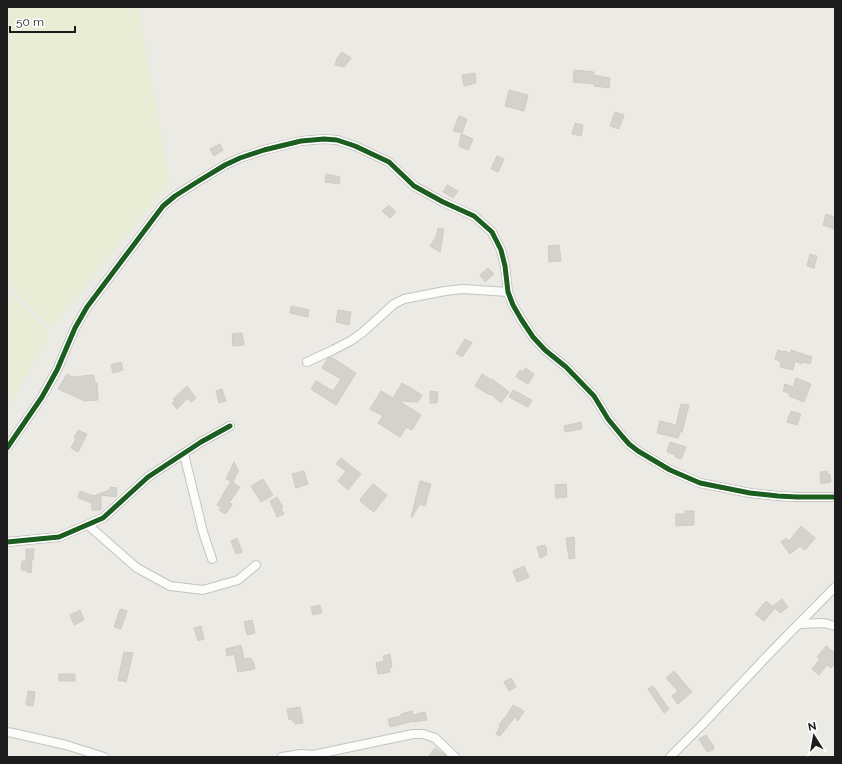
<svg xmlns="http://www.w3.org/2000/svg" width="842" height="764" font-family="Raleway,sans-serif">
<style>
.farmland{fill:#e9edd6}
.building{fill:#d4d2cd;stroke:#cfccc5}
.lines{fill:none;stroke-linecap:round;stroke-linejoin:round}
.street-casing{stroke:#c4c3c0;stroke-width:10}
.street{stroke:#fcfcfb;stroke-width:8}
.cycleway-casing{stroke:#fff;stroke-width:8}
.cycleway{stroke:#1b5e20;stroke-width:5}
</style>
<rect width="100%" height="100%" fill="#eceae4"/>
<!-- farmland -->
<g class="farmland">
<path d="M7,7H138L170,182L51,328L7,282Z"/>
<path d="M7,292L50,335L7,409Z"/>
</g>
<!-- building -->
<g class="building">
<path d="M342,52L351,58L344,67L335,65L337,58Z"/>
<path d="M574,70L594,72L593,75L610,78L609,88L594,86V84L573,82Z"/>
<path d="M475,73L476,83L464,86L462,75Z"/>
<path d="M509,90L528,95L524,111L505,106Z"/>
<path d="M615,112L624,115L619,129L610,126Z"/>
<path d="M459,116L467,119L462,133L453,131Z"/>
<path d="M575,123L583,125L581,136L572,134Z"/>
<path d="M461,134L473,139L468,150L459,146Z"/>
<path d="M220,144L223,150L214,156L210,149Z"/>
<path d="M497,156L504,159L498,172L491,169Z"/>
<path d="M326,174L340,177L339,184L325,182Z"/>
<path d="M447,185L458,191L453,198L443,192Z"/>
<path d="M389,205L396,212L390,218L382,211Z"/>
<path d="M826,214L835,217V229L823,225Z"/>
<path d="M438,228L444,229L440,252L430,246L436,237Z"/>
<path d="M559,245L561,261L549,262L548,246Z"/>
<path d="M810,254L817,256L814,268L807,266Z"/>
<path d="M488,268L494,274L485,282L480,275Z"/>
<path d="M291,306L309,310L308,317L290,313Z"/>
<path d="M338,310L351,312L349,325L336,322Z"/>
<path d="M242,333L244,345L233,346L232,334Z"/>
<path d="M465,339L472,343L462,357L456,353Z"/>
<path d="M778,350L784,352V351L790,353L791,350L812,357L810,364L803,362L802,364L795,361L793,370L780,367L781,362L775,359Z"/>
<path d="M331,357L356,373L336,405L311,389L316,381L333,391L341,379L322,368L328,358Z"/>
<path d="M121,362L123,370L113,373L111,365Z"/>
<path d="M525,368L534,374L528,384L516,377L520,370L523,372Z"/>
<path d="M67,374L72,377L94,375L95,383H97L98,400L85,401L58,389Z"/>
<path d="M482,374L491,380L492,379L509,392L501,403L491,394L490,395L475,386Z"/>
<path d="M796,378L811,384L804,402L789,396L790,394L783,391L785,384L793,387Z"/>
<path d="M402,383L422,395L418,402L399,401L421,415L412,430L406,427L400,437L378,423L383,416L370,409L381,391L393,398Z"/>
<path d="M187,386L196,398L191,402L188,398L177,409L172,403L175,401L173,399Z"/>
<path d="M222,389L226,401L219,403L216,391Z"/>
<path d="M513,390L532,400L528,407L509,397Z"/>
<path d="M430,391L438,392L437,403H430Z"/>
<path d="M681,404L689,405L682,432H680L678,438L657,433L660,421L676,425Z"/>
<path d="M791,411L801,414L797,425L787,422Z"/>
<path d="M581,422L582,429L565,432L564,426Z"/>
<path d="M78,430L87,434L78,452L71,448L76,439L74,438Z"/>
<path d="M670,442L686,447L681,459L675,457V455L667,452Z"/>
<path d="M341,458L361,474L348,490L338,481L346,471L336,464Z"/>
<path d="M234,462L239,472L237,473L233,482L226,479Z"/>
<path d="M304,471L308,484L296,488L292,474Z"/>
<path d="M827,471V474H830L831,482L821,484L820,472Z"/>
<path d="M263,479L273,495L261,502L251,486Z"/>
<path d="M231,481L240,487L229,503L232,504L226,514L219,510L221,507L217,505Z"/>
<path d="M420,481L431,484L425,506L420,504L412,517H411Z"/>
<path d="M373,484L387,495L374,512L360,501L361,500L360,499Z"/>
<path d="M566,484L567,497L556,498L555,485Z"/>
<path d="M110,487L117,488L116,497L101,495V510H92V503L78,498L80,491L94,496L109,490Z"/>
<path d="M277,497L283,508L281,509L284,514L277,517L270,501Z"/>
<path d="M685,511H694V525L676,526V514H685Z"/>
<path d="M801,526L815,538L805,550L800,546L790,554L781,542L786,538L789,541Z"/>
<path d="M574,537L575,544H574L575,558L569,559L566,538Z"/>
<path d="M237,538L242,552L236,554L231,541Z"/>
<path d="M545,545L547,551H546L547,555L540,558L537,547Z"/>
<path d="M26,549H34L33,560L32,559L31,573L26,572V570H21L22,561H26Z"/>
<path d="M524,566L529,577L517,582L513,571Z"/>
<path d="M782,599L788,607L780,613L775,608L764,621L755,614L766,601L775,608L773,606Z"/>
<path d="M320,605L322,613L313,615L311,607Z"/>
<path d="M120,609L127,611L121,629L114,627Z"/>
<path d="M80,610L84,620L74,625L70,615Z"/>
<path d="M252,620L255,633L247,635L244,622Z"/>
<path d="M201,626L204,639L198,641L194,628Z"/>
<path d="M241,645L244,659L251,658L252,661H253L255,669L238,672L234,654L227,656L226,649Z"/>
<path d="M826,646L835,653V664L831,668L827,665L819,675L812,669L820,659L817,657Z"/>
<path d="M124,652L133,653L126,682L118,680Z"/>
<path d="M390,654L392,668H389L390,672L378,674L376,663L384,661L383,656Z"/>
<path d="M674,671L692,692L678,704L672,696L678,691L666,678Z"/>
<rect x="59" y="674" width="16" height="7"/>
<path d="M511,678L516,687L509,691L504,682Z"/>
<path d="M653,686L669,709L664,713L648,689Z"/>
<path d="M28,691L35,692L33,706L26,705Z"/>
<path d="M513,705L524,711L518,721L515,717L500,736L496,734L500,726L499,725L504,718H505Z"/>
<path d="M300,707L303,723L295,724V721L293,722L292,719L289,720L287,709Z"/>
<path d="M412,711L413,715L425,712L427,720L414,722V721L390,727L388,719L401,716V714Z"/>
<path d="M706,735L714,747L713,750L707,752L699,739Z"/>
<path d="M435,748L445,755L447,757H428Z"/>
</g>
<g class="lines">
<!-- street casing -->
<g class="street-casing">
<g id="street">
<path d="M307,362L333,350L352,340L363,332L394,304L404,299L445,291L463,289L508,292"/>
<path d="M7,448L42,397L57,370L75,328L87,307L163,206L175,196L197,182L225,165L240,158L264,150L301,141L324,139L337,140L355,146L389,162L414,186L443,202L474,216L492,232L501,250L505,266L508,292L513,305L521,319L533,337L545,350L566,367L594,396L608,419L622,436L629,444L638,451L670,470L700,483L750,493L778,496L797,497H835"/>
<path d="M184,454L203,532L212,559"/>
<path d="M88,525L137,568L170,586L203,590L238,580L256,565"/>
<path d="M7,542L59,537L103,518L148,477L201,442L230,426"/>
<path d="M799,624L824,623L835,626"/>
<path d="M7,732L13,733L66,745L104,757"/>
<path d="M282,757L301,754L313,755L413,734H423L435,738L455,757"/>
<path d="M670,757L703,724L770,653L835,587"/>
</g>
</g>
<!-- street -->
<use href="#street" class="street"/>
<!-- cycleway casing -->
<g class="cycleway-casing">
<g id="cycleway">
<path d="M7,448L42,397L57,370L75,328L87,307L163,206L175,196L197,182L225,165L240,158L264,150L301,141L324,139L337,140L355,146L389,162L414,186L443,202L474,216L492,232L501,250L505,266L508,292L513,305L521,319L533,337L545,350L566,367L594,396L608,419L622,436L629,444L638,451L670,470L700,483L750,493L778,496L797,497H835"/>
<path d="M7,542L59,537L103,518L148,477L201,442L230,426"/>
</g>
</g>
<!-- cycleway -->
<use href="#cycleway" class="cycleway"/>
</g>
<!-- border -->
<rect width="842" height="764" fill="none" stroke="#1c1c1c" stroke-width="16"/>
<!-- north arrow -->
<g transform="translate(814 736) rotate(349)" stroke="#ffffff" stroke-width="3" paint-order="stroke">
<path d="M0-3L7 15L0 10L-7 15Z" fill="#1c1c1c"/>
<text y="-6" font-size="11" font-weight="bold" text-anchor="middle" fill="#1c1c1c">N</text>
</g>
<!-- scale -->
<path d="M10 26v6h65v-6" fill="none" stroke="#1c1c1c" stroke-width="2"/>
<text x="16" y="26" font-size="12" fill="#1c1c1c" stroke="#ffffff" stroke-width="3" paint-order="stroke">50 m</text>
</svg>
